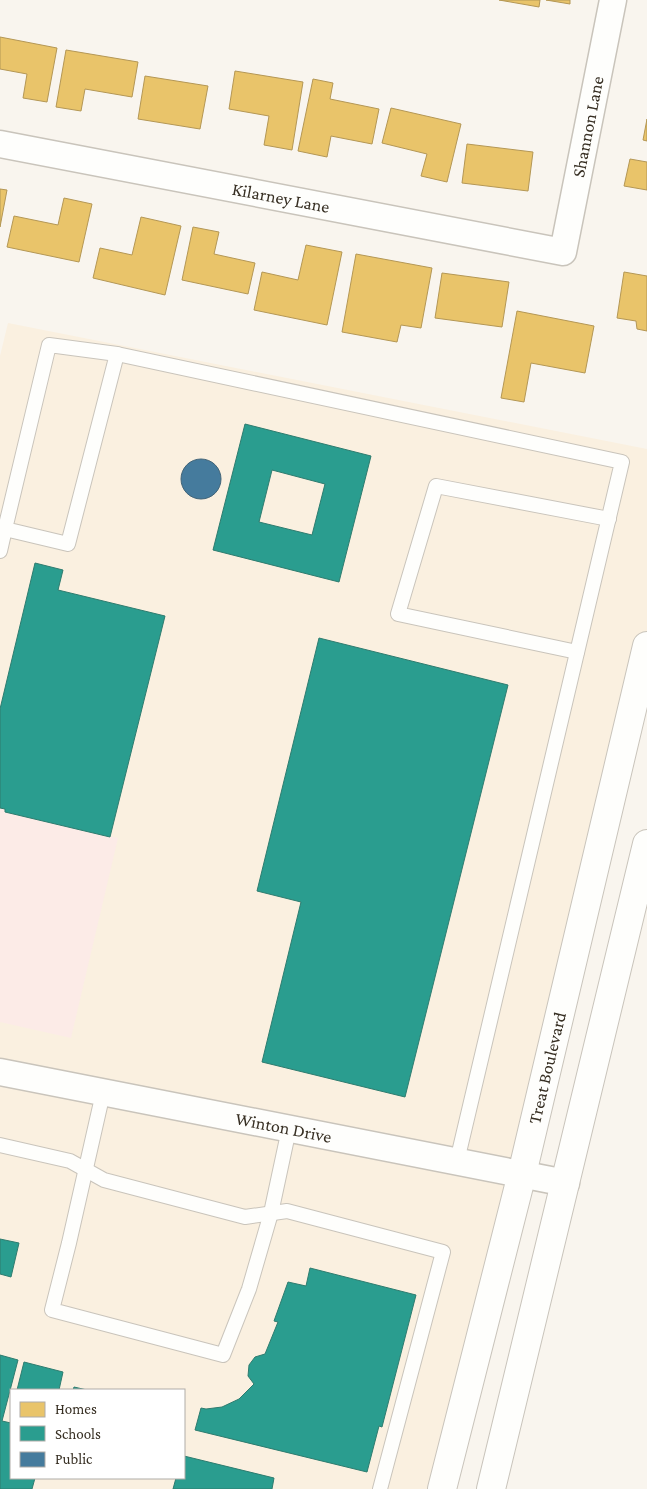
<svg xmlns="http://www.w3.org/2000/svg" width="647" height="1489" font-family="'Crimson Pro',serif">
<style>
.built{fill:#faf0e0;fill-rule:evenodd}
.green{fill:#fcebe7}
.homes{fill:#e9c46a;stroke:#b49755}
.schools{fill:#2a9d8f;stroke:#2e7c6f;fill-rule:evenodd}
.public{fill:#457b9d;stroke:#416478}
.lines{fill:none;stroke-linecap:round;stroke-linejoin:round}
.service-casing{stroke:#c9c4bb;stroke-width:16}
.minor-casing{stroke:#c9c4bb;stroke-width:29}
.secondary-casing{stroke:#c9c4bb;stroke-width:30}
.service{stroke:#fefefc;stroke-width:14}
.minor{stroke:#fefefc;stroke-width:26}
.secondary{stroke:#fefefc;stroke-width:28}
.labels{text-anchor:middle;stroke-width:5;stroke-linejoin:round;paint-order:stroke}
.street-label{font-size:18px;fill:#372f23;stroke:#fff}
</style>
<rect width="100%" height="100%" fill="#f9f5ee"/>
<!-- built -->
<path class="built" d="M8,323L647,449V646L442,1489H0V356ZM11,1390H184V1478H11Z"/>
<!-- green -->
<path class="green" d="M0,808L5,809V812L118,838L71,1038L0,1022Z"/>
<!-- homes -->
<g class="homes">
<path d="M499,0H540L539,7Z"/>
<path d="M546,0H570V4Z"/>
<path d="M0,37L57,48L47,102L23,98L27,74L0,69Z"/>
<path d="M66,50L138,62L132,97L85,89L81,111L56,107Z"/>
<path d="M235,71L303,82L292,150L264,145L269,116L229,109Z"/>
<path d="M145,76L208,86L200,129L138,119Z"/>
<path d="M313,79L333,83L330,99L379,109L372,144L331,136L327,157L298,151Z"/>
<path d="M391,108L461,124L447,182L421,176L427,154L382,143Z"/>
<path d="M647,119V141L643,140Z"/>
<path d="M467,144L533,152L528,191L462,183Z"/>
<path d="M630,159L647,162V190L624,186Z"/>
<path d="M0,189L7,190L0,227Z"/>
<path d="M64,198L92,204L79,262L7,247L14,216L58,225Z"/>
<path d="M141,217L181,226L165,295L93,278L100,248L132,255Z"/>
<path d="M193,227L219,232L214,254L255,263L248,294L182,280Z"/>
<path d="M306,245L342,252L327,325L254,310L262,272L298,280Z"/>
<path d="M356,254L432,268L421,328L401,325L397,342L342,332Z"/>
<path d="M624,272L647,276V331L637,329L636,321L617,318Z"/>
<path d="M442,273L509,282L502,327L435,318Z"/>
<path d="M517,311L594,326L585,373L531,363L524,402L501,398Z"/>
</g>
<!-- schools -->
<g class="schools">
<path d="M245,424L371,456L339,582L213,550ZM272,470L325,484L312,535L259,522Z"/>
<path d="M35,563L63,570L58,590L165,616L110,837L5,812V809L0,808V709Z"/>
<path d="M319,638L508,685L405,1097L262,1062L301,902L257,891Z"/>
<path d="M0,1239L19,1243L11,1277L0,1274Z"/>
<path d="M310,1268L416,1295L382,1427L379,1426L367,1472L195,1430L201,1408L206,1409L222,1407L239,1399L254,1384L248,1376L249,1365L255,1357L265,1354L278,1322L274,1321L288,1282L306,1286Z"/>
<path d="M0,1355L18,1360L2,1421L11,1423V1478H35L32,1489H0Z"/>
<path d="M24,1362L63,1372L59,1390H17Z"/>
<path d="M74,1387L87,1390H73Z"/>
<path d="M184,1456L274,1478L272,1489H173L176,1478H184Z"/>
</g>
<!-- public -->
<circle class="public" cx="201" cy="479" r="20"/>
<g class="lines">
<!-- service casing -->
<g class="service-casing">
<g id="service">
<path d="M117,354L622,462L457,1161"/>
<path d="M0,551L5,529L49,345L117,354L68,544L5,529"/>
<path d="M577,652L398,614L436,486L609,519"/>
<path d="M103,1093L69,1243L52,1310L223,1355L249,1289L271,1213L289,1129"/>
<path d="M0,1145L70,1161L104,1180L245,1217L287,1211L443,1252L380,1489"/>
</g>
</g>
<!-- minor casing -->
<g class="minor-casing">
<g id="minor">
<path id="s1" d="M0,144L563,252L613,0"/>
<path id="s2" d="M0,1072L566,1183"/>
</g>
</g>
<!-- secondary casing -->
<g class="secondary-casing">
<g id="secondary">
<path id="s3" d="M442,1489L522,1174L647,646"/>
<path d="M491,1489L647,844"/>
</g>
</g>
<!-- service -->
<use href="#service" class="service"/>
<!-- minor -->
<use href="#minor" class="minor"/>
<!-- secondary -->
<use href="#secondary" class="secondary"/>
</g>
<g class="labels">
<!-- street labels -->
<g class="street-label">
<text dy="6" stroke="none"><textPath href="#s1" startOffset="701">Shannon Lane</textPath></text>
<text dy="6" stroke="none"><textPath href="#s1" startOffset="286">Kilarney Lane</textPath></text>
<text dy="6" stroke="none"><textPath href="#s3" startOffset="434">Treat Boulevard</textPath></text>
<text dy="6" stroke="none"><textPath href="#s2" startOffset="289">Winton Drive</textPath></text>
</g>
</g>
<!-- legend -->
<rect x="10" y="1389" width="175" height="90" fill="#ffffff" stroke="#afaca7"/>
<rect x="20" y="1402" width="25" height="15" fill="#e9c46a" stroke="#afaca7"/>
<text x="55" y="1414" font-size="15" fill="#372f23">Homes</text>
<rect x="20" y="1426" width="25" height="15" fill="#2a9d8f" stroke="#afaca7"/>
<text x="55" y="1439" font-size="15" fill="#372f23">Schools</text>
<rect x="20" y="1452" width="25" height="15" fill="#457b9d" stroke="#afaca7"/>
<text x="55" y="1464" font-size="15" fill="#372f23">Public</text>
</svg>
